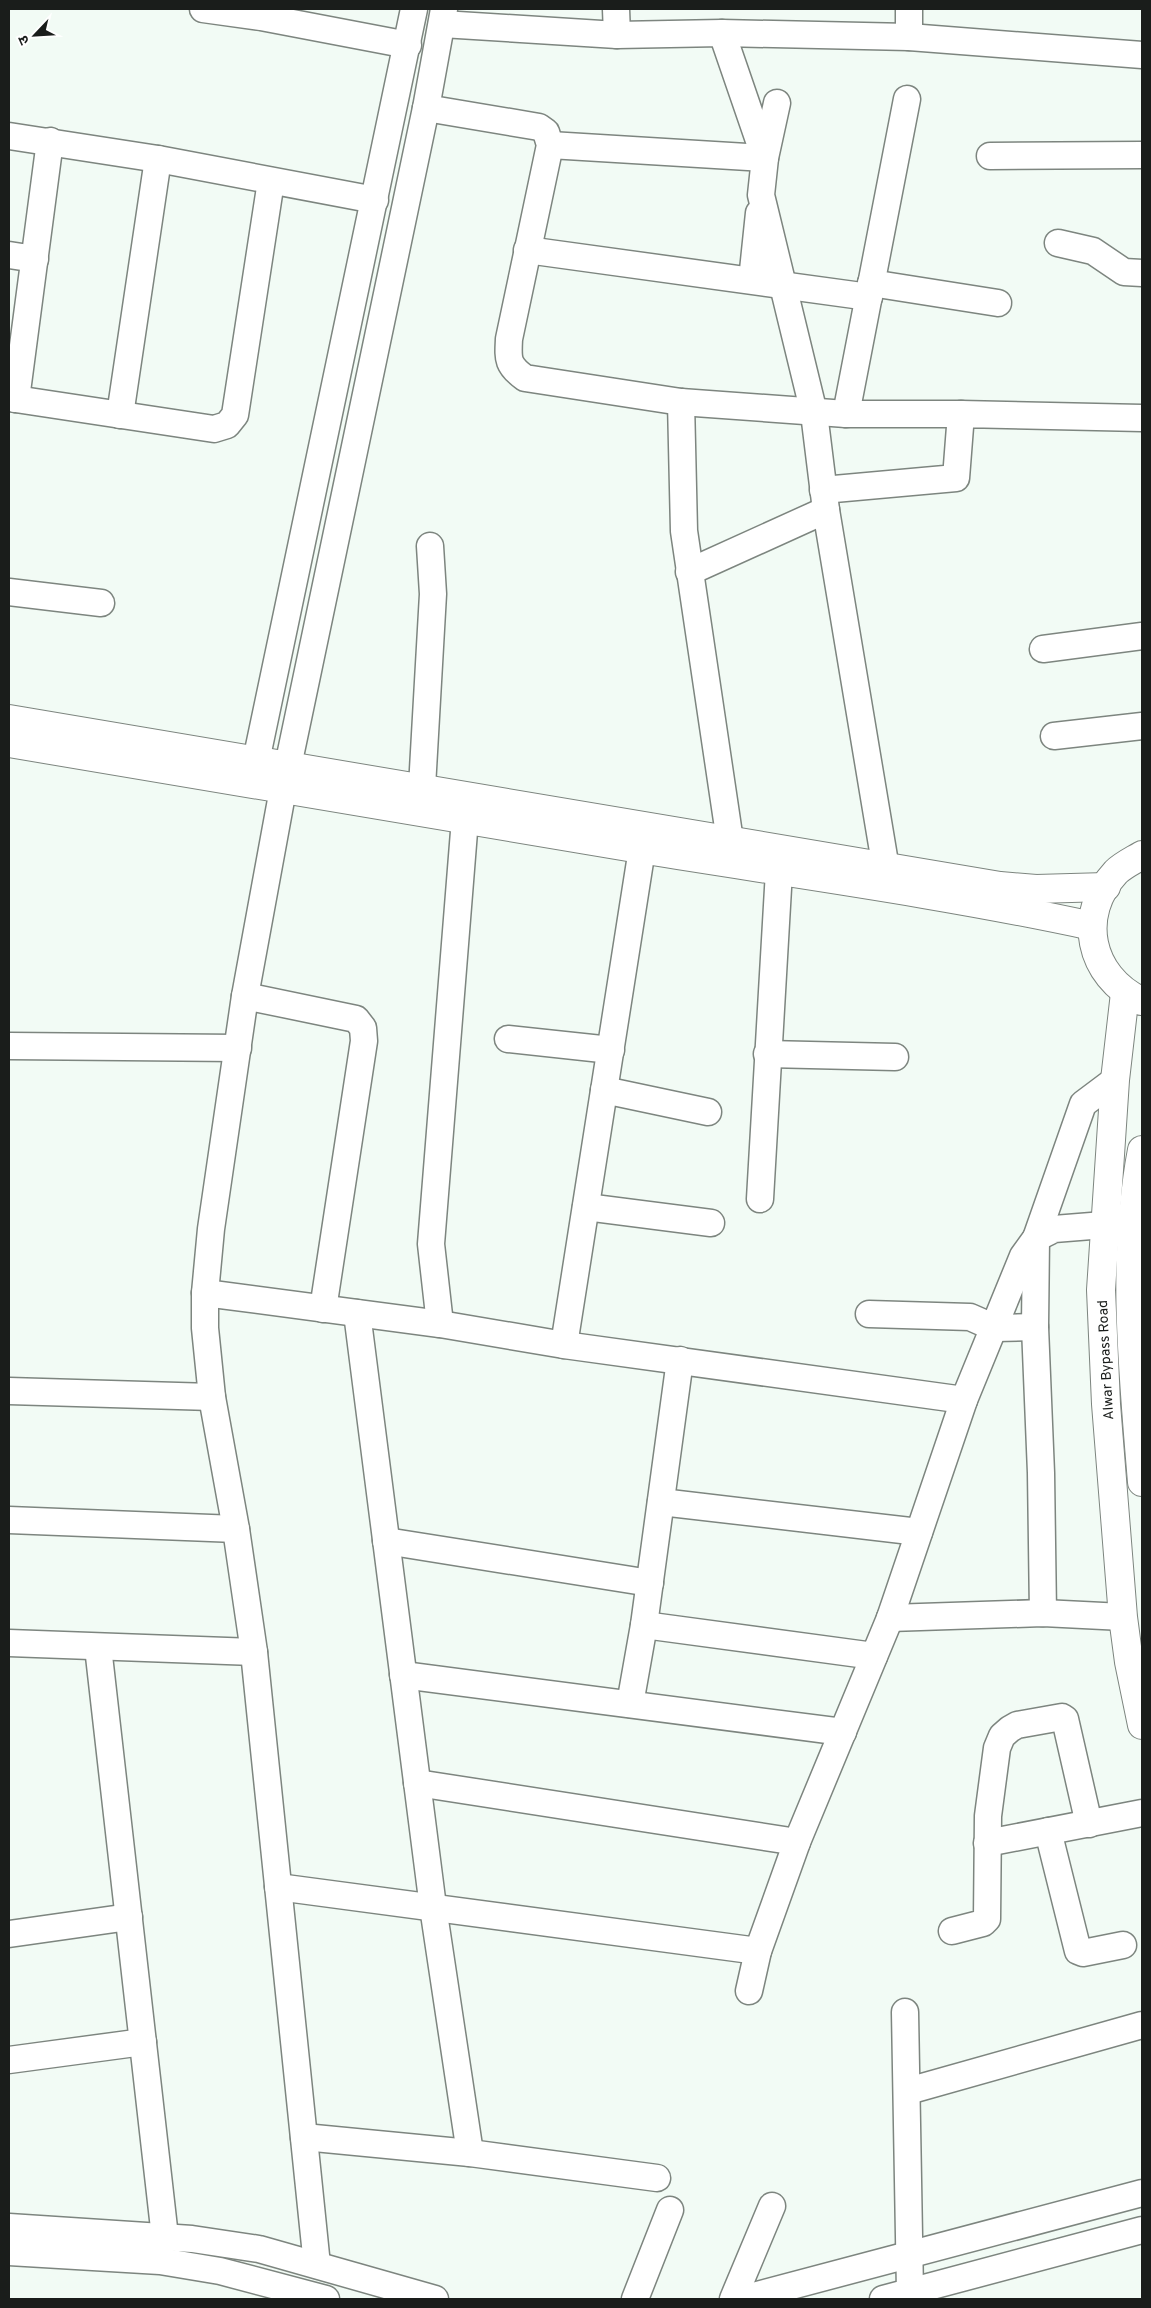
<svg xmlns="http://www.w3.org/2000/svg" width="1151" height="2308" font-family="Overpass,'Noto Sans Devanagari',sans-serif">
<style>
.lines{fill:none;stroke-linecap:round;stroke-linejoin:round}
.minor-casing{stroke:#7d857f;stroke-width:29}
.major-casing{stroke:#7d857f;stroke-width:30}
.minor{stroke:#fff;stroke-width:26}
.major{stroke:#fff;stroke-width:28}
.labels{text-anchor:middle;stroke-width:4;stroke-linejoin:round;paint-order:stroke}
.street-label{font-size:14px;fill:#1a1d1b;stroke:#fff}
</style>
<rect width="100%" height="100%" fill="#f2fbf5"/>
<g class="lines">
<!-- minor casing -->
<g class="minor-casing">
<g id="minor">
<path d="M203,9L261,17L408,45"/>
<path d="M616,9L617,35"/>
<path d="M909,9V37"/>
<path d="M442,24L617,35L722,33L909,37L1142,55"/>
<path d="M722,33L765,158L761,195L814,413L826,510L886,869"/>
<path d="M426,108L539,127L546,132L550,145L509,339C508,359 507,365 525,378L681,402L846,414H961"/>
<path d="M9,136L158,159L375,200"/>
<path d="M550,145L765,158L777,103"/>
<path d="M990,156L1142,155"/>
<path d="M1058,243L1093,251L1124,272L1142,273"/>
<path d="M527,250L869,297"/>
<path d="M9,255L35,259"/>
<path d="M752,280L759,213"/>
<path d="M871,283L998,303"/>
<path d="M9,398L214,429L227,425L235,415L271,181"/>
<path d="M16,399L50,141"/>
<path d="M681,402L684,531L730,841"/>
<path d="M846,414L907,99"/>
<path d="M120,415L158,159"/>
<path d="M823,490L956,478L961,414L1142,418"/>
<path d="M689,572L826,510"/>
<path d="M9,592L101,603"/>
<path d="M1043,649L1142,636"/>
<path d="M1054,736L1142,726"/>
<path d="M256,761L414,9"/>
<path d="M288,766L426,108L444,9"/>
<path d="M422,787L433,594L430,546"/>
<path d="M283,789L245,996L211,1229L205,1293V1328L212,1397L236,1529L254,1652L317,2265"/>
<path d="M245,996L356,1019L363,1028L364,1041L323,1309"/>
<path d="M508,1039L611,1050"/>
<path d="M9,1046L238,1048"/>
<path d="M767,1054L895,1057"/>
<path d="M604,1090L708,1112"/>
<path d="M760,1199L779,871"/>
<path d="M586,1207L711,1223"/>
<path d="M205,1293L440,1324L564,1345L964,1400"/>
<path d="M357,1313L433,1907L470,2153"/>
<path d="M869,1314L970,1317L995,1328L1035,1327"/>
<path d="M440,1324L431,1244L465,819"/>
<path d="M564,1345L642,849"/>
<path d="M9,1391L212,1397"/>
<path d="M661,1502L919,1532"/>
<path d="M9,1520L236,1529"/>
<path d="M386,1541L650,1583"/>
<path d="M1043,1613L1041,1473L1035,1327L1036,1238L1083,1104L1115,1080"/>
<path d="M890,1618L1043,1613L1123,1617"/>
<path d="M644,1625L874,1656"/>
<path d="M9,1643L254,1652"/>
<path d="M98,1647L165,2237"/>
<path d="M403,1675L843,1732"/>
<path d="M630,1704L644,1625L680,1360"/>
<path d="M417,1783L797,1842"/>
<path d="M1048,1831L1078,1951L1083,1953L1123,1945"/>
<path d="M987,1843L1142,1813"/>
<path d="M278,1887L758,1951"/>
<path d="M952,1931L983,1923L987,1919L988,1816L997,1748L1002,1736L1010,1729L1017,1725L1062,1717L1065,1719L1089,1824"/>
<path d="M9,1934L129,1917"/>
<path d="M749,1991L758,1951L797,1842L890,1618L964,1400L1023,1256L1036,1238L1054,1229L1104,1225"/>
<path d="M905,2012L910,2292"/>
<path d="M9,2060L143,2042"/>
<path d="M908,2091L1142,2025"/>
<path d="M304,2137L470,2153L657,2178"/>
<path d="M9,2227L192,2239L259,2249L435,2299"/>
<path d="M9,2252L160,2261L220,2271L326,2299"/>
<path d="M635,2299L670,2210"/>
<path d="M733,2299L772,2206"/>
<path d="M742,2299L1142,2193"/>
<path d="M883,2299L1142,2230"/>
</g>
</g>
<!-- major casing -->
<g class="major-casing">
<g id="major">
<path d="M9,719L1000,886L1036,889L1106,887"/>
<path d="M9,743C221,779 433,815 646,850C795,874 944,894 1092,926"/>
<path d="M1125,993L1115,1080L1101,1290L1106,1404L1123,1617L1129,1662L1142,1725"/>
<path d="M1141,1001C1089,976 1076,915 1116,872C1123,865 1134,860 1142,855"/>
<path d="M1142,1150C1121,1260 1133,1372 1142,1482"/>
</g>
</g>
<!-- minor -->
<use href="#minor" class="minor"/>
<!-- major -->
<use href="#major" class="major"/>
</g>
<g class="labels">
<!-- street labels -->
<g class="street-label">
<text transform="translate(1105 1360) rotate(-93)" y="5">Alwar Bypass Road</text>
</g>
</g>
<!-- border -->
<rect width="1151" height="2308" fill="none" stroke="#1a1d1b" stroke-width="20"/>
<!-- north arrow -->
<g transform="translate(35 35) rotate(245)" stroke="#ffffff" stroke-width="4" paint-order="stroke">
<path d="M0-4L9 19L0 12L-9 19Z" fill="#1a1d1b"/>
<text y="-8" font-size="14" font-weight="bold" text-anchor="middle" fill="#1a1d1b">उ</text>
</g>
</svg>
